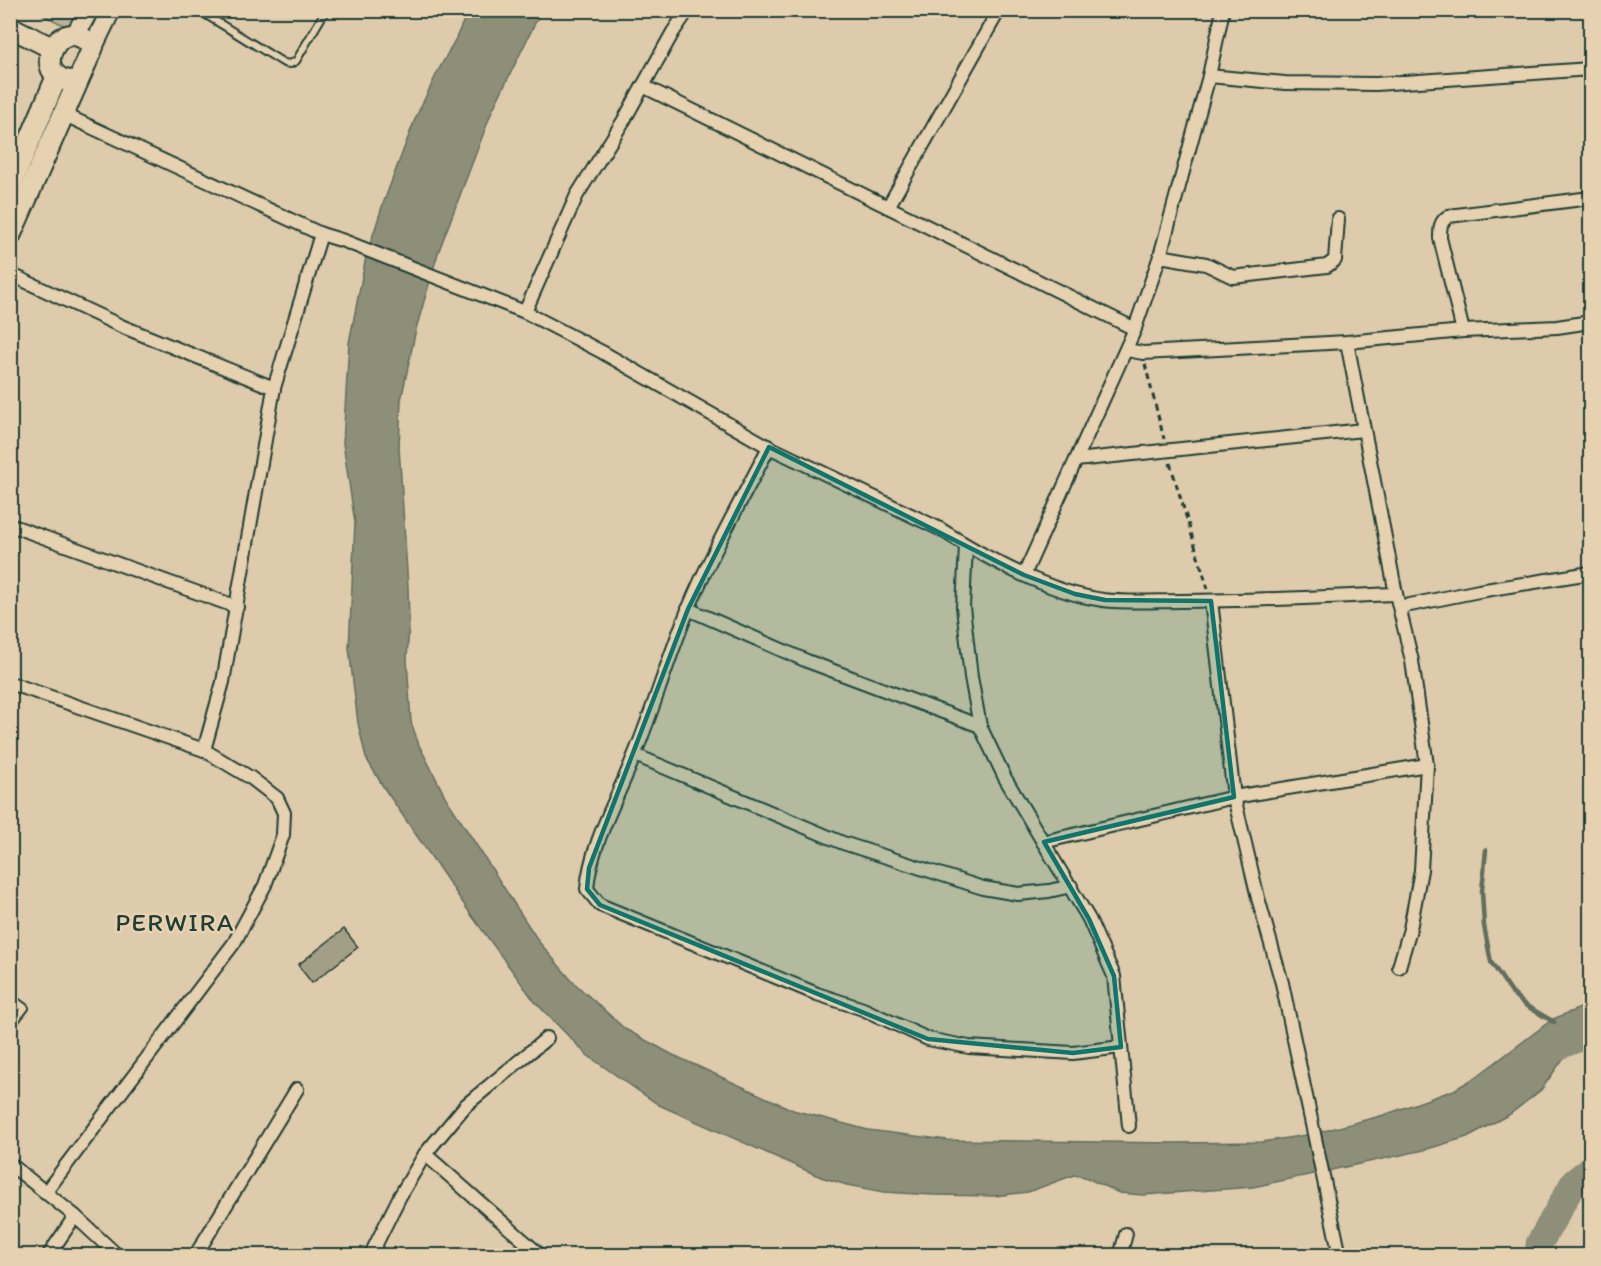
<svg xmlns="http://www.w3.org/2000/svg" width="1601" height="1266" font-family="Itim,sans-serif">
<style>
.green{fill:#bbb195;stroke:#6d7764;stroke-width:1.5}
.water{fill:#8d8f79;stroke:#616e5d;stroke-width:1.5}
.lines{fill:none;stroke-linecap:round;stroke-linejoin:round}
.stream{stroke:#616e5d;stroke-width:4.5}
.river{stroke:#8d8f79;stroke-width:27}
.building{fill:#a39f86;stroke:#1f3d34;stroke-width:1.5}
.service-casing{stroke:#1f3d34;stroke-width:10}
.minor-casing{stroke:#1f3d34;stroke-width:16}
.primary-casing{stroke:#1f3d34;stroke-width:22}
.trunk-casing{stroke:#1f3d34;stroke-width:24}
.path{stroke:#1f3d34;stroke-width:3;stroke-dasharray:6 4.5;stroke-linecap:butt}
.service{stroke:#e6d1b0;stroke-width:6}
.minor{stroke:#e6d1b0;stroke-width:12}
.primary{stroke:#e6d1b0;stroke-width:18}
.trunk{stroke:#e6d1b0;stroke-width:20}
.marked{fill:#0f766e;fill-opacity:0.2;stroke:#0f766e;stroke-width:4.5;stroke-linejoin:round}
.labels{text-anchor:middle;stroke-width:5;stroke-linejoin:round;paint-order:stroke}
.quarter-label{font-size:26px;letter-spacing:1.5px;fill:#1f3d34;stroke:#e6d1b0}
</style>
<rect width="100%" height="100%" fill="#decbab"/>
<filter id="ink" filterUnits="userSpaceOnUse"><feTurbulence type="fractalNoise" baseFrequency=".0167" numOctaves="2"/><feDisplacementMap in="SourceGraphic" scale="12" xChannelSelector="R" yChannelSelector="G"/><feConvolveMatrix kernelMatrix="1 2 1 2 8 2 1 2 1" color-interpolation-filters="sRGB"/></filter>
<g filter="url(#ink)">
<!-- green -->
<path class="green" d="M36,11H84L73,30Z"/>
<!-- water -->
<path class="water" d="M468,11H541L492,111L438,253L416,329L401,400L399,447L408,587L409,622L407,660L411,722L419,745L446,798L539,942L572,981L625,1029L671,1054L793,1110L868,1130L947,1140L1173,1143L1262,1142L1313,1134L1384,1115L1454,1090L1476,1077L1553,1019L1590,1004V1033L1583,1036L1570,1049L1541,1090L1510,1114L1467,1137L1424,1150L1253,1187L1143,1195L1119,1193L1085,1177L1074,1175L1028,1192L995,1196L933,1195L884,1192L847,1185L821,1177L659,1105L587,1055L535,1002L472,916L384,788L366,758L358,723L349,648L355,523L343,443L349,343L366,257L383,204L415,119L438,71L456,38Z"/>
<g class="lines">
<!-- stream -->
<path class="stream" d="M1486,850L1482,891L1484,926L1491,962L1512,993L1525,1005L1554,1022"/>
<!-- river -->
<g class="river">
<path d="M1547,1051L1590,1034"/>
<path d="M1539,1256V1244L1574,1182L1590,1169"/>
</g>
</g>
<!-- building -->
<path class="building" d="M344,929L358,947L312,983L298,965Z"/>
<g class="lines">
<!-- service casing -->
<g class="service-casing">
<g id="service">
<path d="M198,10L284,63L290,64L296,61L326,10"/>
<path d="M10,997L25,1008L10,1027"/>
</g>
</g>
<!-- minor casing -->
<g class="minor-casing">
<g id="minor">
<path d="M1209,76L1285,83L1376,84L1590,69"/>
<path d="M643,86L1135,329"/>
<path d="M63,114L321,234L344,241L525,312L602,352L769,447L940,529C988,559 1047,592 1103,600C1128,603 1156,601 1181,601C1253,601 1324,597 1396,594"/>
<path d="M888,207L999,10"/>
<path d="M1160,256L1206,264L1233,277L1327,266L1335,260L1338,219"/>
<path d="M10,274L121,326L274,388"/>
<path d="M525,312L577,195L624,120L673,32L688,10"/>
<path d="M1463,331L1440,238C1440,228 1440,221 1449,216L1590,198"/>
<path d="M1347,342L1396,594L1412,661L1427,765L1421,870L1410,929L1399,967"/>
<path d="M1127,350L1143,353L1347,342L1463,331L1557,327L1590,322"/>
<path d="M769,447C741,501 711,554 688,610C668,658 654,708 634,756C618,797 590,846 587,889L600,905L817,994L863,1009L928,1039L969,1047L1073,1053L1121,1047"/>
<path d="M1076,460L1363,430"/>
<path d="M10,525L237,607"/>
<path d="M966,546L963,607L971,677L980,726L1005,778L1089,919L1114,976L1129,1126"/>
<path d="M1024,575L1134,331L1160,256L1209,76L1223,10"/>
<path d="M1211,601L1234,797L1258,898L1282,983L1340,1256"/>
<path d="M1400,607L1479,591L1590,573"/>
<path d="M688,609L807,661L980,726"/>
<path d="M10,683L204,750"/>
<path d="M635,755L843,843L983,888L1018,894L1049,891L1071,886"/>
<path d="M1043,842L1234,797L1427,765"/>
<path d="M425,1154L541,1256"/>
<path d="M10,1164L75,1216L118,1256"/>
<path d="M45,1193L234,943L265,885L283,835L284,813L277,798L251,778L204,750L223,682L274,388L321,234"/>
<path d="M48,1256L75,1216"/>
<path d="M195,1256L297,1089"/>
<path d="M370,1256L400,1196L425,1154L466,1105L547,1038"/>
<path d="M1120,1256L1126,1234"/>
</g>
</g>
<!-- primary casing -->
<g class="primary-casing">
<g id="primary">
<path d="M75,35L89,10"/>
<path d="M93,47L111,10"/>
</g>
</g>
<!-- trunk casing -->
<g class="trunk-casing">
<g id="trunk">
<path d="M10,27L52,48"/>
<path d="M10,187L57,76"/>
<path d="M10,236L93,47C58,6 25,84 77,81"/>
</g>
</g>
<!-- path -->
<g class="path">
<path d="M1145,364L1164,439"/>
<path d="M1170,463L1208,589"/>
</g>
<!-- service -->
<use href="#service" class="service"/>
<!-- minor -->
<use href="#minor" class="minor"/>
<!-- primary -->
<use href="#primary" class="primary"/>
<!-- trunk -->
<use href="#trunk" class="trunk"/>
</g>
</g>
<!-- marked area -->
<path class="marked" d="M769,447L1024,575L1075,594L1105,600L1211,601L1234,797L1044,842L1089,919L1114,976L1121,1047L1073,1053L928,1039L600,905L587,889L589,868L688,609Z"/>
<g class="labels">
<!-- quarter labels -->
<g class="quarter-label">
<text x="175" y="931">PERWIRA</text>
</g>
</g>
<!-- margin -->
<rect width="1601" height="1266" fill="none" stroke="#e6d1b0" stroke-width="36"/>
<rect x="18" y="18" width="1565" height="1230" fill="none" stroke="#1f3d34" stroke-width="2" filter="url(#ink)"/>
</svg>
